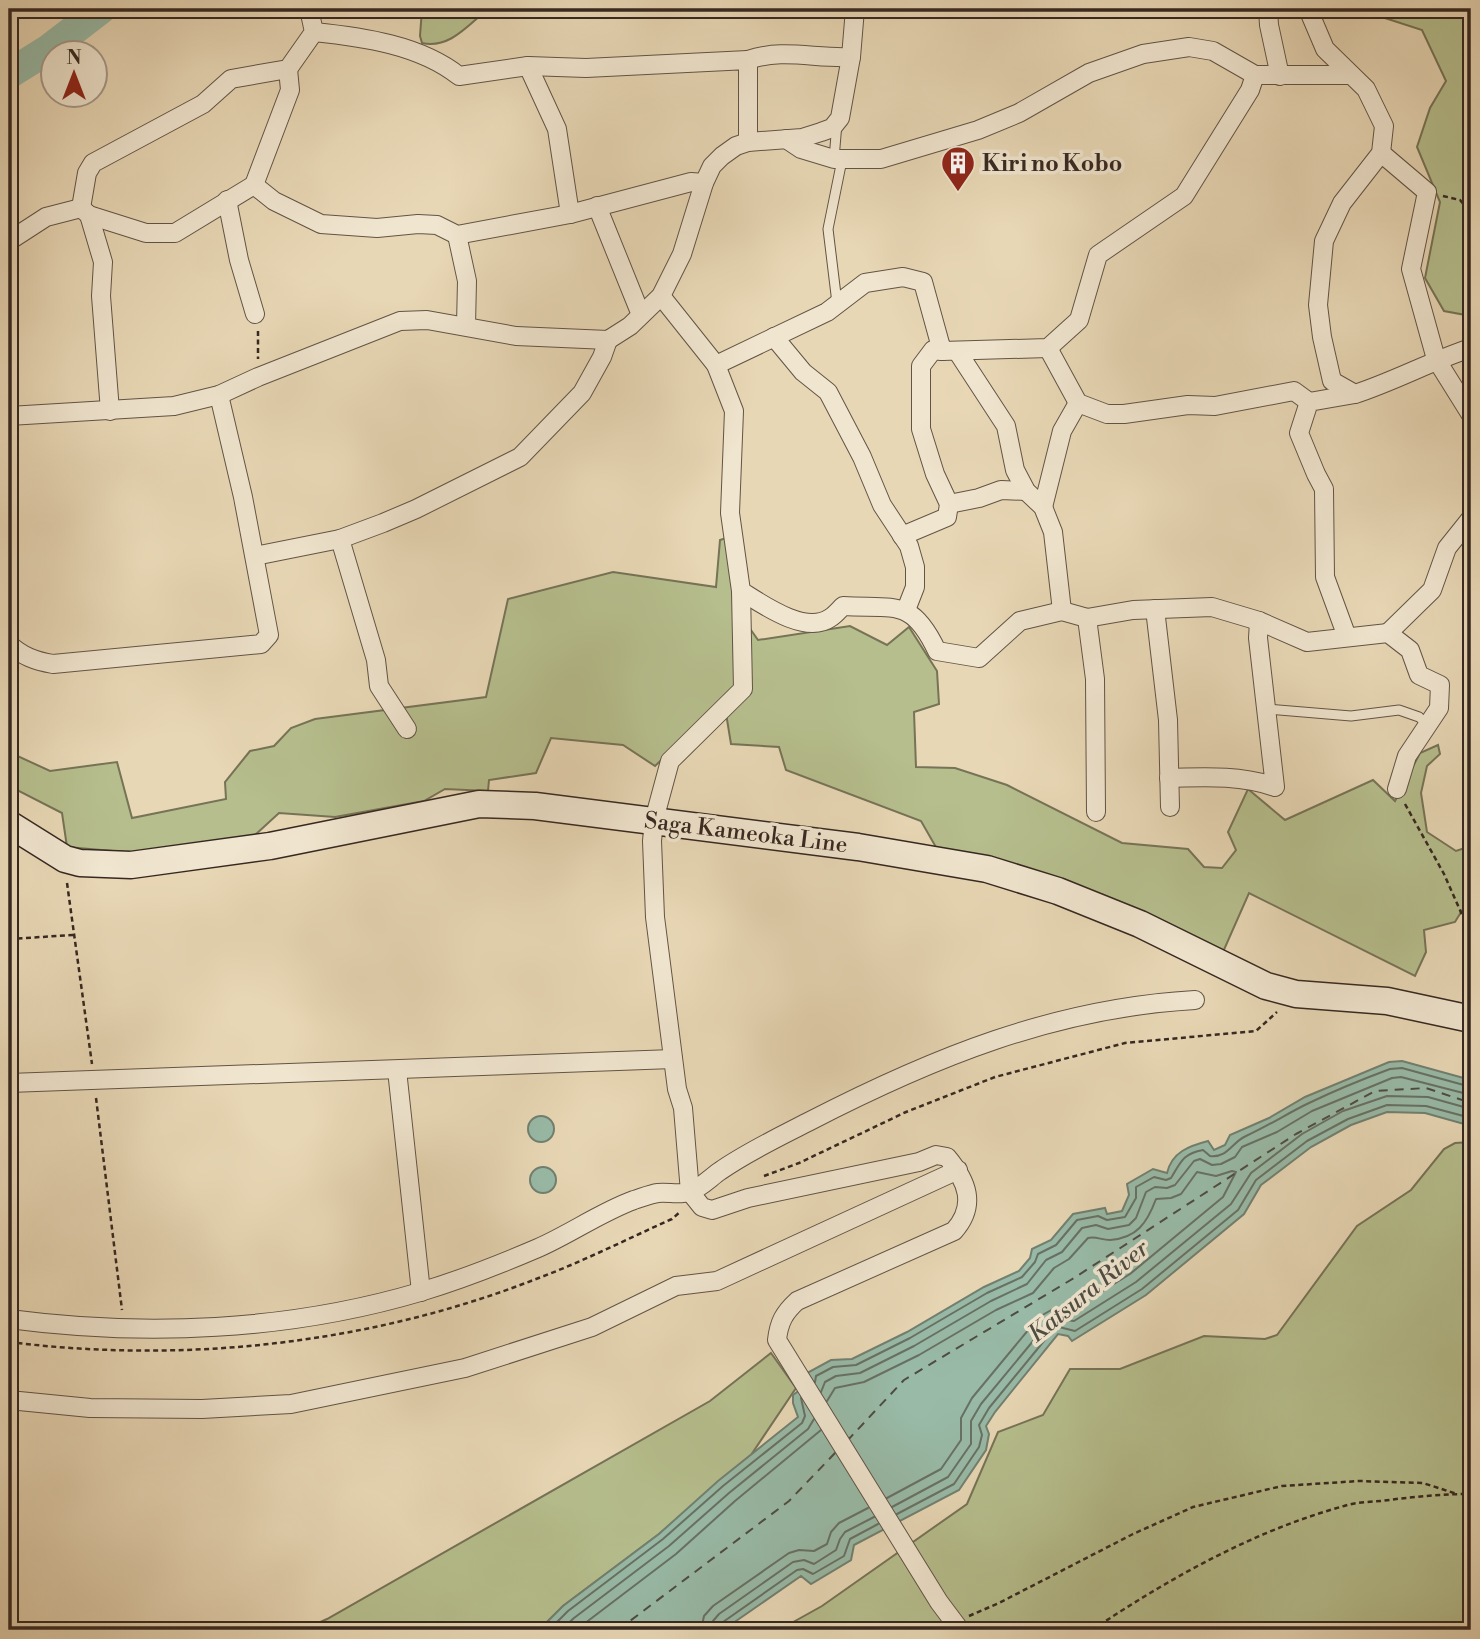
<svg xmlns="http://www.w3.org/2000/svg" width="1480" height="1639" font-family="'Libre Bodoni',serif">
<style>
.green{fill:#b6be8d;stroke:#767357;stroke-width:2}
.water{fill:#98baa7;stroke:#718071;stroke-width:2}
.lines{fill:none;stroke-linecap:round;stroke-linejoin:round}
.shore{stroke:#677164;stroke-width:2}
.river{stroke:#98baa7;stroke-width:30}
.ferry{stroke:#4e4c42;stroke-width:2;stroke-dasharray:9 7;stroke-linecap:butt}
.service-casing{stroke:#625446;stroke-width:11}
.minor-casing{stroke:#625446;stroke-width:20}
.secondary-casing{stroke:#362821;stroke-width:29}
.path{stroke:#362821;stroke-width:2.5;stroke-dasharray:5 3.5;stroke-linecap:butt}
.service{stroke:#f0e5cf;stroke-width:9}
.minor{stroke:#f0e5cf;stroke-width:18}
.secondary{stroke:#f0e5cf;stroke-width:26}
.labels{text-anchor:middle;stroke-width:7;stroke-linejoin:round;paint-order:stroke}
.poi-label{font-size:23px;font-weight:bold;fill:#362821;stroke:#f0e5cf;text-anchor:start}
.street-label{font-size:23px;fill:#362821;stroke:#f0e5cf}
.water-label{font-size:24px;font-style:italic;fill:#4e4c42;stroke:#f0e5cf}
</style>
<rect width="100%" height="100%" fill="#e8d7b5"/>
<filter id="stains"><feTurbulence type="fractalNoise" baseFrequency=".00286" numOctaves="4"/><feColorMatrix values="0 0 0 0 .2 0 0 0 0 .09 0 0 0 0 .02 0 0 0 .5 -.17"/></filter>
<radialGradient id="worn" r=".72"><stop offset=".6" stop-color="#630" stop-opacity="0"/><stop offset="1" stop-color="#630" stop-opacity=".3"/></radialGradient>
<!-- green -->
<g class="green">
<path d="M422,9H488C468,25 450,49 422,43L420,36Z"/>
<path d="M1357,9H1471V316L1444,311L1425,278L1440,202L1417,147L1430,108L1446,81L1422,30Z"/>
<path d="M729,537L734,606L758,640L850,626L887,645L909,627L937,671L939,704L914,712L916,767L955,768L1007,785L1122,843L1188,849L1204,867L1222,868L1236,850L1228,832L1248,789L1285,820L1373,780L1395,801L1420,753L1438,745L1440,754L1427,766L1421,793L1427,832L1456,851L1471,846V896L1455,922L1424,930L1426,952L1415,976L1249,893L1223,952L937,849L921,821L786,770L779,747L731,744L724,701L655,766L623,745L551,738L536,773L489,780L488,791L445,789L424,801L335,817L279,813L255,835L136,853L67,847L62,813L9,786V752L50,771L117,762L132,818L226,799L225,782L250,751L274,746L291,728L315,719L486,697L508,599L613,572L716,587L720,540Z"/>
<path d="M1471,1142V1630H779L822,1606L967,1504L998,1432L1043,1415L1070,1369H1120L1204,1336L1265,1339L1277,1335L1357,1226L1411,1190L1444,1149L1455,1143Z"/>
<path d="M771,1353L796,1388L751,1455L659,1534L563,1606L539,1630H303L327,1619L710,1401Z"/>
</g>
<!-- water -->
<g class="water">
<path d="M1402,1061L1471,1080V1126L1425,1113L1387,1112L1351,1125L1311,1147L1261,1185L1244,1214L1146,1295L1072,1341L1068,1336L1058,1334L995,1412L986,1426L989,1434L986,1450L959,1490L854,1545L851,1560L811,1584L801,1576L723,1630H539L563,1606L659,1534L718,1481L798,1417L793,1403V1395L808,1384L807,1373L831,1360L852,1359L907,1332L984,1287L1019,1271L1030,1258L1032,1249L1051,1240L1073,1214L1105,1208L1107,1214L1122,1211L1129,1195L1127,1184L1153,1169L1167,1173C1172,1152 1189,1146 1208,1141L1214,1150L1225,1145L1230,1135L1269,1118L1305,1097L1389,1062Z"/>
<circle cx="541" cy="1129" r="13"/>
<circle cx="543" cy="1180" r="13"/>
</g>
<g class="lines">
<!-- shore -->
<g class="shore">
<path d="M815,1382L816,1376L833,1367L856,1365L910,1338L987,1293L1022,1277L1035,1262L1038,1254L1056,1245L1077,1220L1098,1216L1107,1220L1125,1217L1136,1198V1187L1154,1177L1166,1180L1171,1178C1181,1162 1182,1154 1203,1150L1210,1156C1228,1158 1232,1142 1246,1136C1268,1126 1288,1113 1309,1103C1336,1090 1363,1079 1390,1069L1402,1068L1471,1087"/>
<path d="M821,1392L825,1382L836,1376L860,1373L914,1346L991,1301L1027,1284L1046,1260L1062,1252L1082,1228L1096,1225L1108,1229L1129,1225L1136,1218L1146,1192L1155,1187L1167,1188L1175,1185L1194,1161L1200,1159L1212,1165L1221,1164L1235,1157L1242,1147L1277,1132L1312,1111L1392,1078L1401,1077L1471,1095"/>
<path d="M827,1401L835,1388L864,1382L919,1355L996,1310L1033,1293L1054,1268L1069,1259L1088,1238C1096,1236 1101,1240 1110,1240C1137,1238 1147,1223 1156,1199L1171,1198L1181,1194L1197,1172L1216,1176L1232,1171L1236,1172L1223,1197L1130,1274L1072,1310L1053,1309L1039,1317L972,1398L961,1418V1440L941,1469L887,1498"/>
<path d="M892,1507L948,1477L971,1444V1421L981,1404L1048,1323L1058,1319L1074,1321L1136,1282L1231,1204L1251,1173L1302,1134L1343,1111L1387,1096L1428,1097L1471,1109"/>
<path d="M897,1514L954,1484L979,1447L982,1435L979,1425L989,1408L1053,1330L1059,1327L1075,1331L1142,1289L1238,1210L1256,1180L1307,1141L1348,1119L1387,1105L1426,1106L1471,1118"/>
<path d="M549,1630L568,1611L663,1539L723,1486L802,1423L805,1416L801,1398"/>
<path d="M561,1630L574,1618L669,1546L729,1493L808,1429L814,1419"/>
<path d="M576,1630L676,1554L735,1501L821,1430"/>
<path d="M701,1630L704,1616L713,1606L789,1553L799,1550L814,1551L827,1544L831,1532L839,1523L868,1508"/>
<path d="M711,1630L713,1621L719,1614L793,1562L804,1560L814,1564L836,1550L840,1539L845,1532L874,1517"/>
<path d="M720,1630L723,1622L797,1570L803,1569L813,1574L844,1556L850,1539L878,1524"/>
</g>
<!-- river -->
<path class="river" d="M9,74L49,49L101,9"/>
<!-- ferry -->
<g class="ferry">
<path d="M847,1441L904,1380L1074,1278L1296,1134L1375,1091L1426,1088L1471,1103"/>
<path d="M618,1630L789,1501L836,1452"/>
</g>
<!-- service casing -->
<g class="service-casing">
<g id="service">
<path d="M834,159L837,123"/>
<path d="M837,303L828,229L842,160"/>
<path d="M1266,709L1351,716L1399,710L1419,717L1428,725"/>
</g>
</g>
<!-- minor casing -->
<g class="minor-casing">
<g id="minor">
<path d="M1268,9L1269,25L1280,76"/>
<path d="M1308,9L1325,49L1366,89L1384,126L1381,153L1342,203L1324,241L1318,305L1322,337L1332,381L1355,394C1395,381 1431,361 1471,348"/>
<path d="M314,32C363,37 420,45 459,76L528,66L586,68L748,60V142"/>
<path d="M748,60C782,48 816,59 851,57"/>
<path d="M528,66L557,129L570,214"/>
<path d="M786,139L801,149L834,159H881L978,130L1019,113L1089,73L1143,54L1189,47L1213,51L1255,75H1351"/>
<path d="M1381,153L1427,192L1411,269L1436,359L1471,415"/>
<path d="M254,185L290,90L288,69"/>
<path d="M227,200L239,260L255,314"/>
<path d="M597,206L641,315"/>
<path d="M81,208L89,215L146,233H175L254,185L274,201L321,224L377,228L418,224L437,225L457,235L570,214L691,182L704,183"/>
<path d="M81,208L87,173L93,163L203,104L231,79L288,69L314,32L309,9"/>
<path d="M89,215L103,262L101,296L110,411"/>
<path d="M457,235L467,281L466,325"/>
<path d="M9,241L46,217L81,208"/>
<path d="M661,296L716,365L734,411L730,513L741,591C762,604 805,635 830,618C835,615 839,610 843,606C896,609 912,598 937,651L979,658L1020,621L1062,611L1087,618L1133,610L1212,607L1259,621L1307,642L1388,633L1410,650L1419,675L1440,685L1439,708L1407,756L1397,789"/>
<path d="M774,337L803,372L828,392L862,457L882,505L909,546L915,567V587L906,610"/>
<path d="M1048,348L1078,403L1107,414H1124L1188,405L1215,406L1294,391L1309,402"/>
<path d="M957,351L1006,426L1015,470L1026,491L1043,507L1053,532L1062,611"/>
<path d="M716,365L827,312L865,283L903,277L923,282L942,351L1048,348L1079,320L1098,255L1184,196L1250,90L1255,75"/>
<path d="M9,416L174,406L219,395L258,377L400,321L427,320L516,336L608,340L630,326L661,296L682,254L704,183L712,166L722,156L736,146L748,142L802,138L821,132L832,128L840,118L851,57L855,9"/>
<path d="M949,504L979,498L1001,490L1026,491"/>
<path d="M1043,507L1062,431L1078,403"/>
<path d="M902,536L947,517L949,504L935,474L921,429V366L933,350L942,351"/>
<path d="M340,539L376,660L379,686L407,729"/>
<path d="M255,556L340,539L383,523L416,509L520,457L582,393L602,357L608,340"/>
<path d="M741,591L743,689L670,761L654,820L652,841L655,917L677,1089L683,1108L690,1192L702,1207L712,1210L748,1198L919,1162L936,1155L947,1157C967,1181 977,1205 954,1231L797,1301C784,1313 779,1322 777,1340L939,1602L960,1630"/>
<path d="M1155,609L1168,720L1170,807"/>
<path d="M1087,618L1095,679L1096,812"/>
<path d="M1388,633L1432,590L1447,548L1471,518"/>
<path d="M1347,637L1325,577L1324,489L1316,474L1299,433L1309,402L1355,394"/>
<path d="M9,644C22,656 35,661 53,664L261,644L269,635L243,497L219,395"/>
<path d="M1169,778C1205,777 1241,775 1275,787L1258,638L1259,621"/>
<path d="M397,1070L421,1292"/>
<path d="M9,1083L673,1059"/>
<path d="M9,1319C145,1337 288,1331 420,1292C457,1281 503,1263 538,1248C570,1234 601,1212 634,1200C641,1198 650,1194 658,1193C668,1192 680,1195 689,1192C700,1189 711,1177 720,1171C747,1152 779,1137 808,1122C932,1058 1054,1008 1195,1000"/>
<path d="M9,1400L90,1408L202,1409L291,1404L465,1368L592,1327L676,1286L717,1281L958,1170"/>
</g>
</g>
<!-- secondary casing -->
<g class="secondary-casing">
<path id="secondary" d="M9,824L65,859L80,863L131,865L270,846L479,804L535,806L858,847L987,869L1058,891L1140,924L1266,986L1296,994L1387,1001L1471,1019"/>
</g>
<!-- path -->
<g class="path">
<path d="M1443,196L1460,200L1471,213"/>
<path d="M258,331V359"/>
<path d="M1405,804L1444,874L1467,926L1471,929"/>
<path d="M67,883L92,1064"/>
<path d="M9,939L73,935"/>
<path d="M96,1098L122,1310"/>
<path d="M764,1176L799,1163L906,1112L995,1077L1125,1043L1256,1031L1277,1012"/>
<path d="M9,1342C185,1364 370,1344 536,1279C582,1262 627,1239 672,1219L681,1211"/>
<path d="M969,1616L999,1603L1133,1534L1193,1507L1282,1486L1359,1481L1423,1483L1457,1494"/>
<path d="M1092,1630C1170,1578 1253,1531 1344,1506C1356,1502 1369,1502 1381,1501C1411,1497 1441,1494 1471,1494"/>
</g>
<!-- service -->
<use href="#service" class="service"/>
<!-- minor -->
<use href="#minor" class="minor"/>
<!-- secondary -->
<use href="#secondary" class="secondary"/>
</g>
<!-- icons -->
<defs>
<g id="building-pin" transform="scale(1.75)"><path d="M0 17L-7.5 6A9.5 9.5 0 1 1 7.5 6Z" fill="#8f2418" stroke="#f0e5cf"/><path d="M-4-6H4V6H1V3H-1V6H-4ZM-2.5-4.3h1.7v1.8h-1.7ZM.8-4.3h1.7v1.8H.8ZM-2.5-1h1.7V.8h-1.7ZM.8-1h1.7V.8H.8Z" fill="#fff"/></g>
</defs>
<g fill-rule="evenodd">
<use href="#building-pin" x="958" y="163"/>
</g>
<g class="labels">
<!-- poi labels -->
<g class="poi-label">
<text x="982" y="171">Kiri no Kobo</text>
</g>
<!-- street labels -->
<g class="street-label">
<text transform="translate(746 832) rotate(7)" y="8">Saga Kameoka Line</text>
</g>
<!-- water labels -->
<g class="water-label">
<text transform="translate(1088 1291) rotate(-39)" y="8">Katsura River</text>
</g>
</g>
<!-- margin -->
<rect width="1480" height="1639" fill="none" stroke="#e8d7b5" stroke-width="35"/>
<rect x="10" y="10" width="1459" height="1618" fill="none" stroke="#362821" stroke-width="3.5"/>
<rect x="18" y="18" width="1445" height="1604" fill="none" stroke="#362821" stroke-width="2"/>
<!-- north arrow -->
<g transform="translate(74 74)"><circle r="33" fill="#f0e5cf" stroke="#a69989" stroke-width="2"/>
<path d="M0-5L12 26L0 18L-12 26Z" fill="#8f2418"/>
<text y="-10" font-size="19" font-weight="bold" text-anchor="middle" fill="#362821">N</text>
</g>
<rect width="100%" height="100%" filter="url(#stains)"/>
<rect width="100%" height="100%" fill="url(#worn)"/>
</svg>
